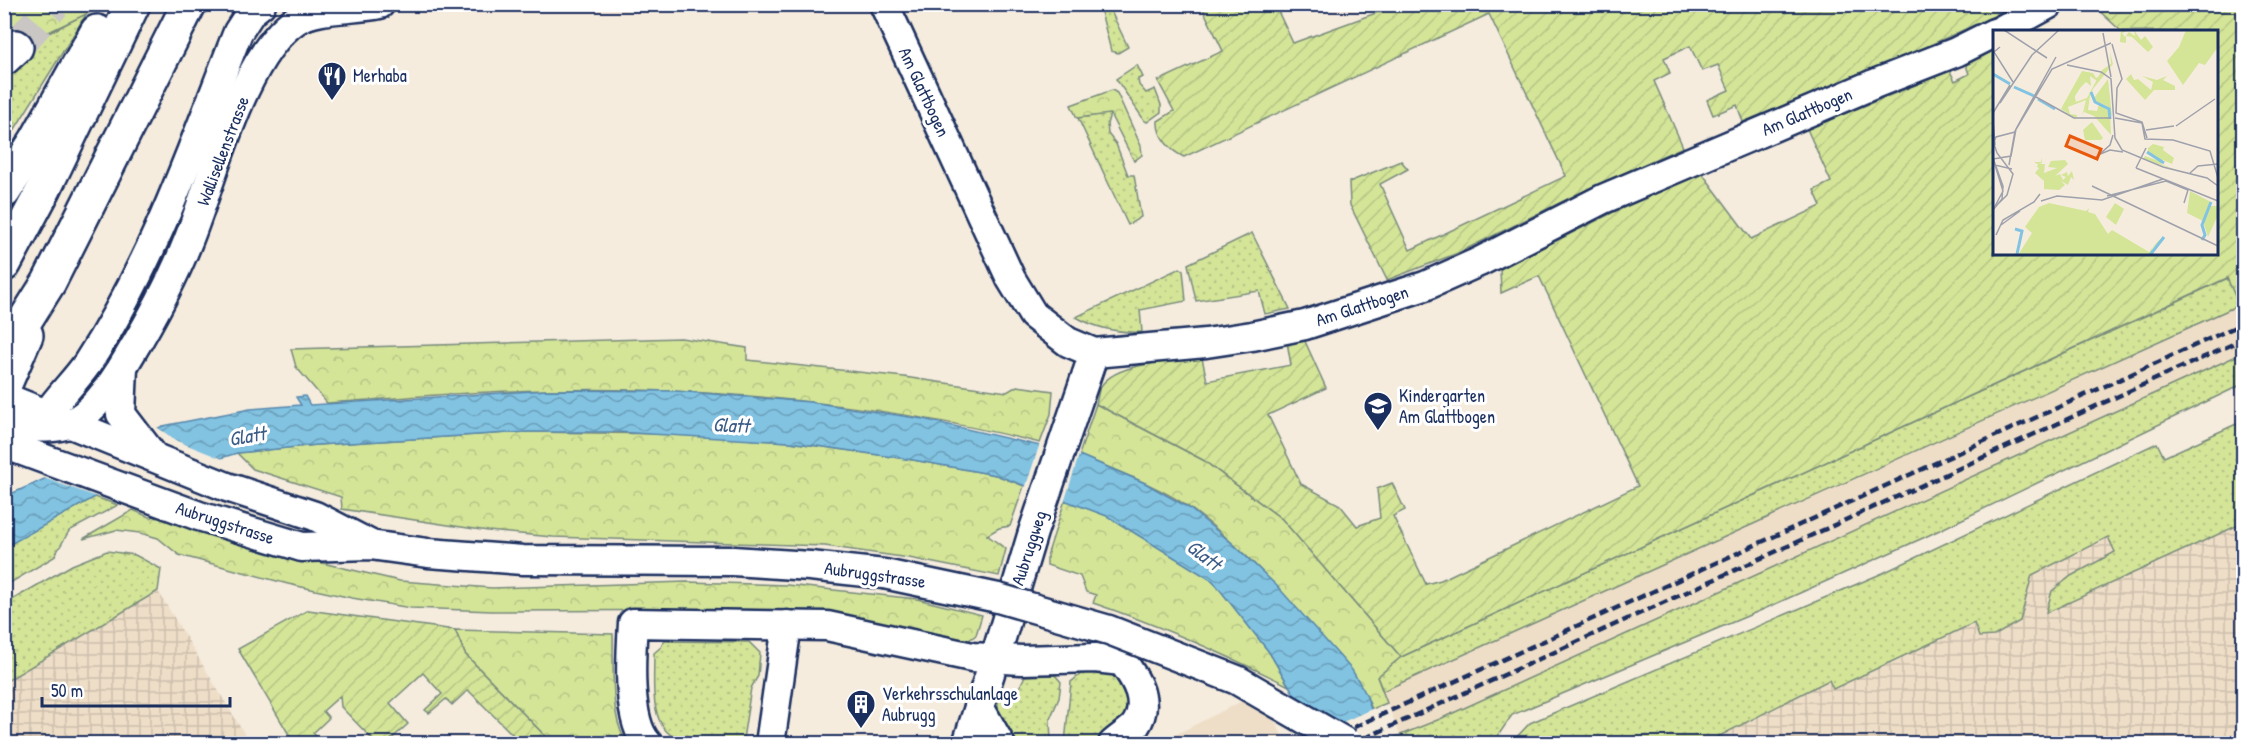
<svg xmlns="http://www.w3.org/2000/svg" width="2248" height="748" font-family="'Patrick Hand',sans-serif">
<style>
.built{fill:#eedec7}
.industrial{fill:url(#industrial-grid)}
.grass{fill:url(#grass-dots);stroke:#788a7b;stroke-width:1.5}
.forest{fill:url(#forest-crowns);stroke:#788a7b;stroke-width:1.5}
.garden{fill:url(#garden-furrows);stroke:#788a7b;stroke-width:1.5}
.water{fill:url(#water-waves);stroke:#5988ad;stroke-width:1.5}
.pier{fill:#f5ecde}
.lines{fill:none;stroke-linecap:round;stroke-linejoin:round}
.highway-tunnel{stroke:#c9c6c4;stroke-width:33;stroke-dasharray:33 16;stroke-linecap:butt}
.minor-casing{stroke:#1b2f5e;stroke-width:33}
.highway-casing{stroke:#1b2f5e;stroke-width:38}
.minor{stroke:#fff;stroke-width:28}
.highway{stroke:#fff;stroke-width:33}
.rail{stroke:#1b2f5e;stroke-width:4.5;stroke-dasharray:9 4.5;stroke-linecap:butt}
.minor-bridge-casing{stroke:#1b2f5e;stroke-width:33;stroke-linecap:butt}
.minor-bridge{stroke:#fff;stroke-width:28}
.labels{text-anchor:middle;stroke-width:6;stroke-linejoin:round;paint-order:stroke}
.poi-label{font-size:18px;fill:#1b2f5e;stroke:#fff;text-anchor:start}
.street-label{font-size:18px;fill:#1b2f5e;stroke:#fff}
.water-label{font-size:20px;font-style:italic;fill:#3a5b86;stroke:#fff}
.inset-river{fill:none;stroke:#82c3e2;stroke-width:3}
.inset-road{fill:none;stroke:#9ea0ab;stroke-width:1.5}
.view{fill:#e8590c;fill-opacity:0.15;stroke:#e8590c;stroke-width:3}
.inset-edge{fill:none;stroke:#1b2f5e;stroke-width:3}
</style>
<defs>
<pattern id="industrial-grid" width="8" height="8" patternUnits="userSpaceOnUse" patternTransform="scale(1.5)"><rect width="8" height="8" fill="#eedec7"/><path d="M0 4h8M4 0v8" fill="none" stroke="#ccbfad"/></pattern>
<pattern id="grass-dots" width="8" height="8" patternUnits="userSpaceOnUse" patternTransform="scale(1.5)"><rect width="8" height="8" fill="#d4e598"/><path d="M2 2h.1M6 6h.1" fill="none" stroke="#b5c585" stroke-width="1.8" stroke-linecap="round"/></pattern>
<pattern id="forest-crowns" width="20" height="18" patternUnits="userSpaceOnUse" patternTransform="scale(1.5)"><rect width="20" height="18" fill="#d4e598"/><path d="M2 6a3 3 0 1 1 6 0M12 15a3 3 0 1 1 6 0" fill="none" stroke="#b5c585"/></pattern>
<pattern id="garden-furrows" width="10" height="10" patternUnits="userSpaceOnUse" patternTransform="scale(1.5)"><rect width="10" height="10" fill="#d4e598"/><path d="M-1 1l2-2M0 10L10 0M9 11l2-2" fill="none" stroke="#b5c585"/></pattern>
<pattern id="water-waves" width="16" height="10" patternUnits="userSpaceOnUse" patternTransform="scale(1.5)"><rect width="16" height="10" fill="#82c3e2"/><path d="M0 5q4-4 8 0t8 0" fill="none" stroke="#6a9fba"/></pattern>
</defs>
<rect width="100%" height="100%" fill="#f5ecde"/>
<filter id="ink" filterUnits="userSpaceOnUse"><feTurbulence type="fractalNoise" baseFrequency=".0167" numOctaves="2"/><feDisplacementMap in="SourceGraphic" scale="12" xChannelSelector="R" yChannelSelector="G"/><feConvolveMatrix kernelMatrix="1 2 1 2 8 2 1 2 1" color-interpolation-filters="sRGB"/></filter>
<g filter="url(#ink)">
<!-- built -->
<g class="built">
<path d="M2243,283V384L1923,538L1764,609L1512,716L1403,743L1377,677Z"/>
<path d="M1252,696L1277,724L1285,743L1157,744Z"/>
</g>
<!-- industrial -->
<g class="industrial">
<path d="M2243,421V743L1569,744L1551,715L1883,573L2157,443L2164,457Z"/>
<path d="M158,591L250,743L5,744V682Z"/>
</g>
<!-- grass -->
<g class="grass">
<path d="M1108,5L1128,47L1118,53L1111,51L1100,8Z"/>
<path d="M87,13L5,145V56Z"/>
<path d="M1137,65L1143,77L1138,79L1139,85L1146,93L1155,89L1161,105V112L1147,122L1144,120L1116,79Z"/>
<path d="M1105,114H1110L1107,124L1108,134L1116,144L1128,175H1134L1141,217L1128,225L1078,118Z"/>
<path d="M1252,233L1290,309L1265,314L1259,291L1196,301L1188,264Z"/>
<path d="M1180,268L1183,270L1186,301L1140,310L1142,332C1119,333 1096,328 1076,317Z"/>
<path d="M2228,278L2239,305L1383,691L1377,677L1401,657Z"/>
<path d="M2243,353V384L1923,538L1764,609L1512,715L1493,743L1383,742L1440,719Z"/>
<path d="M2243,421V523L2046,613L2052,591L2071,576L2115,552L2108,537L2032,575L2020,621L1994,636L1979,637L1974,623L1833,689L1829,680L1706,743H1511L1530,723L1883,573L2157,443L2164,457Z"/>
<path d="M95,497L118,505L69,531L54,557L5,586L4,547Z"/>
<path d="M107,551L135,555L161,569L158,591L5,682V604L72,565Z"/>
<path d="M664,641L749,642L760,653L758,676L751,688L743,739C730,745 717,744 703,744C646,744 654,694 654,653L661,647Z"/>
<path d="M1086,670L1111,674L1126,691L1128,710L1120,727L1105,736L1089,743H1065L1071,682Z"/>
<path d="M1055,675L1061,682L1059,698L1050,719L1051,743H1018L998,711V696L1018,690L1025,676Z"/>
</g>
<!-- forest -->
<g class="forest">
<path d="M5,5H105L5,53Z"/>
<path d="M1112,90L1117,93L1141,146L1142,155L1134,161L1110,114L1077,118L1071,105Z"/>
<path d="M681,338L747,348V360L904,377L1007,392L1017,386L1053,391L1051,414L1040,443C885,404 709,386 549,390C475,391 401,398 327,403L296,367L291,349Z"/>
<path d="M1096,404L1203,460L1282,519L1401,657L1377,677L1387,703L1372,709C1359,675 1335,651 1311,625C1274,583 1235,541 1190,508C1157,485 1116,471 1079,455Z"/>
<path d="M527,432L667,434L790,442L913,460L996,475L1024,486L1010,526L999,528L987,535L1006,549L999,576L909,558L825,546L553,537L488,531L342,509L341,497L253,469L237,453L317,445Z"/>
<path d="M1065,500L1107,516L1213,581L1269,652L1289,686C1225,654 1161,626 1093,603L1096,595L1086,592L1080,576L1047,565V556Z"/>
<path d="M133,510L151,518L155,515L240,544L400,581L492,588L687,582L787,585L917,599L982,615L976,635L962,645L791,615L749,610L492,611L411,608L352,598L288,584L179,555L158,538L140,533L116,530L83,539Z"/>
<path d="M455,630L613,634C614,666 609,717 627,743H552L465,654Z"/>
</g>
<!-- garden -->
<g class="garden">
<path d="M1201,5H1275L1293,43L1398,5H2015L1992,17L1926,47L1743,122L1737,105L1713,115L1707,100L1729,90L1718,65L1702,71L1690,46L1664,58L1670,73L1654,81L1683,147L1590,188L1458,253L1387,280L1350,205L1349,182L1401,161L1408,169L1380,184L1410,250L1566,176L1489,14L1184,157C1171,151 1157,137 1158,121L1174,111L1158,81L1223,51Z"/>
<path d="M2093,5H2243V303L2239,305L2227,278L1401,657L1282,519L1203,460L1096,404C1097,400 1098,394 1099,390C1111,361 1176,362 1202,358L1207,381L1291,365L1287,342L1304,339L1326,388L1268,415L1301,484L1340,505L1357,526L1380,518L1377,489L1392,483L1405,510L1393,516L1426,584L1441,580L1638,486L1539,276L1501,293L1500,269L1614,212L1702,173L1751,239L1821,206L1814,190L1831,182L1807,129L1950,71L1955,81L1969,74L1966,65L1994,50V254H2216V32L2121,31Z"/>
<path d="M308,610L455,630L465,654L552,743H521L468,690L452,705L446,699L429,713L425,710L442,694L423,673L390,703L408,724L387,743H376L341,707L340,696L323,711L329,718L313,733L323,743H294L238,649Z"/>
</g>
<!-- water -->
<path class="water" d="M548,390L675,391L810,402L923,419L1079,455L1145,483L1189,508L1233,544L1277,586L1352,670L1366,694L1382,743H1323L1269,652L1213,581L1107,516L996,475L913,460L790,442L616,432H527L317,445L237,453L95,497L5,547L4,497L163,426L250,409L301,405L296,397L305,396L310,405Z"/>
<!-- pier -->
<g class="pier">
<path d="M155,426L177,441L225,460L100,498L41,477Z"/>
<path d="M1040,443L1080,452L1064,503L1025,489Z"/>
<path d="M1374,708L1384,738L1372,744H1319L1314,735Z"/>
</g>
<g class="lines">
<!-- highway-tunnel -->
<path class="highway-tunnel" d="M16,47L54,4"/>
<!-- minor casing -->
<g class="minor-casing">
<g id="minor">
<path d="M884,4L1011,279L1033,315L1068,342L1094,353L1206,343L1252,336L1305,325L1425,286L1479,262L1603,199L1874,84L1956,52L1994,33"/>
<path d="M1998,32L2049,4"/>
<path d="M123,367L121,414L154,457"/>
<path d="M4,397L227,487L315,516L369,544"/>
<path d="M47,414C59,396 75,381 87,364C154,261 193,146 238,32L251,12L261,4"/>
<path d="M4,428C25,425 48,431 68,424C93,415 115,380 128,358C151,320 172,282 188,241C213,180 242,56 296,20C318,6 355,10 380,4"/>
<path d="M4,444L199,516L302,547L370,545L428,553L523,560L733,561L810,566L884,574"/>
<path d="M979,707L1000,744"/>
<path d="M648,744C626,721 631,654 633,623L827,626L972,657L1021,660L1095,658L1122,661C1136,679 1151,703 1135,726C1130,732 1119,738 1113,744"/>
<path d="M770,744L787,625"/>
<path d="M967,744L995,658L1033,532L1094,353"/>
</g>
</g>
<!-- highway casing -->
<g class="highway-casing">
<g id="highway">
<path d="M4,58L16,47"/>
<path d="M4,191L36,141L97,32"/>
<path d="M4,264L44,189L133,4"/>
<path d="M4,354L49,282L189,4"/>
<path d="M4,386L26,335"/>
</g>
</g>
<!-- minor -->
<use href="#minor" class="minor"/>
<!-- highway -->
<use href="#highway" class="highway"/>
<!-- rail -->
<g class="rail">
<path d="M1317,744L2244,323"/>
<path d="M1352,744L2244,339"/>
</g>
<!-- minor-bridge casing -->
<g class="minor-bridge-casing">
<path id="minor-bridge" d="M884,574L998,598L1109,630L1237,680L1348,744"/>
</g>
<!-- minor-bridge -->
<use href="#minor-bridge" class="minor-bridge"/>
</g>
</g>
<!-- icons -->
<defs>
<g id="restaurant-pin" transform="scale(1.5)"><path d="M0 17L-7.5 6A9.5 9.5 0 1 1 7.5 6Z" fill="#1b2f5e" stroke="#fff"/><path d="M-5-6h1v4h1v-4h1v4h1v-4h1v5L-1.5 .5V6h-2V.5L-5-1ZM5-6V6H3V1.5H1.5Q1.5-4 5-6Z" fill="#fff"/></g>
<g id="school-pin" transform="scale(1.5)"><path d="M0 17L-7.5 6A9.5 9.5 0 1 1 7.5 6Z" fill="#1b2f5e" stroke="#fff"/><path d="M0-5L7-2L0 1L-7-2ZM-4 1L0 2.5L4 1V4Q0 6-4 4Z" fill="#fff"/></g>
<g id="building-pin" transform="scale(1.5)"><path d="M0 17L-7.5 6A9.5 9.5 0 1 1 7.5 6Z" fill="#1b2f5e" stroke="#fff"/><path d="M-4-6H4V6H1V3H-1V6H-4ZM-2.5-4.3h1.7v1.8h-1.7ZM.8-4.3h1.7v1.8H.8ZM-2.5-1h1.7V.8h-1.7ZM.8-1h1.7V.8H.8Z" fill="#fff"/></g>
</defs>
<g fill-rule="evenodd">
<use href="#restaurant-pin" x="332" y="76"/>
<use href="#school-pin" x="1378" y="406"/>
<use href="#building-pin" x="861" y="704"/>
</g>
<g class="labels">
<!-- poi labels -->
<g class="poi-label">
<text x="353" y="82">Merhaba</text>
<text x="1399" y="402">Kindergarten<tspan x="1399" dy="21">Am Glattbogen</tspan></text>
<text x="882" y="700">Verkehrsschulanlage<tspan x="882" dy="21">Aubrugg</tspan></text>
</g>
<!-- street labels -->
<g class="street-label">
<text transform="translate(924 92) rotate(65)" y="6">Am Glattbogen</text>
<text transform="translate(1807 112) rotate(-23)" y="6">Am Glattbogen</text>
<text transform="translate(223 151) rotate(-69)" y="6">Wallisellenstrasse</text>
<text transform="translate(1362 306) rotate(-18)" y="6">Am Glattbogen</text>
<text transform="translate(225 523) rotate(18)" y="6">Aubruggstrasse</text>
<text transform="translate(1029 548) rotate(-72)" y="6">Aubruggweg</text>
<text transform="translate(875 575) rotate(8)" y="6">Aubruggstrasse</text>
</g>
<!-- water labels -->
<g class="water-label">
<text transform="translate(731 425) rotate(2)" y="7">Glatt</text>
<text transform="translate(247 436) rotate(-10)" y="7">Glatt</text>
<text transform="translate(1204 555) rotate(37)" y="7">Glatt</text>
</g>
</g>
<!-- overview -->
<g transform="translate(1993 30)">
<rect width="225" height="225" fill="#f5ecde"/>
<path d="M128,0L134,1L129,3L132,7L136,2L142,6L141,0L148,10L152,6L160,17L155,22L139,7L133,6V13L127,12ZM117,22L120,34L100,59L89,86L93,70L75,77L77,84L84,85L83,89L68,80L76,84L68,79L89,44L94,47L77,74L94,68L109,40L118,34ZM138,44L141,50L145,49L158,60L160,52L149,46L164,50L174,46L170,50L182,56V60H161L152,70L133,49ZM216,176H225V185L215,207L210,191Z" fill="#d4e598"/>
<path d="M193,0H225V17L212,35L206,33L190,55L174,31L186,17ZM89,41L100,43L103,48L109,45L104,51L97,46L98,56L93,52L81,64L83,72L69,77ZM115,49L119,86L114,76L100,70L98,63L101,68ZM160,114L171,117L170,120L181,128L179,134L170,130L168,134L186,141L150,129L152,126L169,132L155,124V118ZM56,173L93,181L96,178L95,182L102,184L115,204L119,200L156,222L165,211L171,207L159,219L161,225H25L39,203L32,197L34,194L46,177Z" fill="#d4e598"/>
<path d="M122,173L131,179L123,195L113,187Z" fill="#d4e598"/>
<path d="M97,65L95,80L104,81L106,74L117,82L118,105L101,86L91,82ZM99,92L110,108L108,110H92L90,100ZM48,127L49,133L46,134H52L51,143L64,138L55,137L58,131L72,130L75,134L62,146L67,144L70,150L73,147L68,145L74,142L75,146L79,141L81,150L78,147L75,155L68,151L72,155L66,160L51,159V151L42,143L46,138L44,137L45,134L42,133L41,128L42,132H48Z" fill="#d4e598"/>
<path d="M197,161L218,172L210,191L194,183Z" fill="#d4e598"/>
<path class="inset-river" d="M0,44L17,54M21,57L41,66M98,62L102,72L116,79L117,89M45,69L62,79M154,122L171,133M22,199L29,201L24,224M209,210L212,205L209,195L218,172M157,225L171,207"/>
<path class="inset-road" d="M11,0L54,28M110,3L118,47M119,14L129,49L124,58L123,83L149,92L154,108M7,17L1,22L20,52M74,35L108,42L118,49L122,108L129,120L170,137L214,148L225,156M43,67L81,88H118M7,73L39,25L66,0M0,83L17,55M122,88L149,93L152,109L180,110L217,121L225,148M0,90L2,115M183,96L222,69M153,100L181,96M0,111L4,123L20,144L14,165L6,173M1,112L3,107L22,102M105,125L117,120L130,122M0,128L10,156L9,169L0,180M0,129L18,126L23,99L63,27M101,129L117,115L120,105M16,135L22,101L59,39L118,13M143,138L225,171M143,138L153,118M197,143L205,136L225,134M99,156L225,216M114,166L173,151L195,160L191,173M48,171L64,166L109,170L170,149M0,180L10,161L2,135L19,139M8,195L27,181M3,205L10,190L41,172L47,164"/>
<path class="view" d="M77,106L108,119L104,129L73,116Z"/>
<rect width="225" height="225" class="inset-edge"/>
</g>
<!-- margin -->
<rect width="2248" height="748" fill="none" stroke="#fff" stroke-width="24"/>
<rect x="12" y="12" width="2224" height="724" fill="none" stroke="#1b2f5e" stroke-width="2" filter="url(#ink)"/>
<!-- scale -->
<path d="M42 697v9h188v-9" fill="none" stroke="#1b2f5e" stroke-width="3"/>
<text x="51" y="697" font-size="18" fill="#1b2f5e" stroke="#ffffff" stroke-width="4.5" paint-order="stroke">50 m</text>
</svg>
